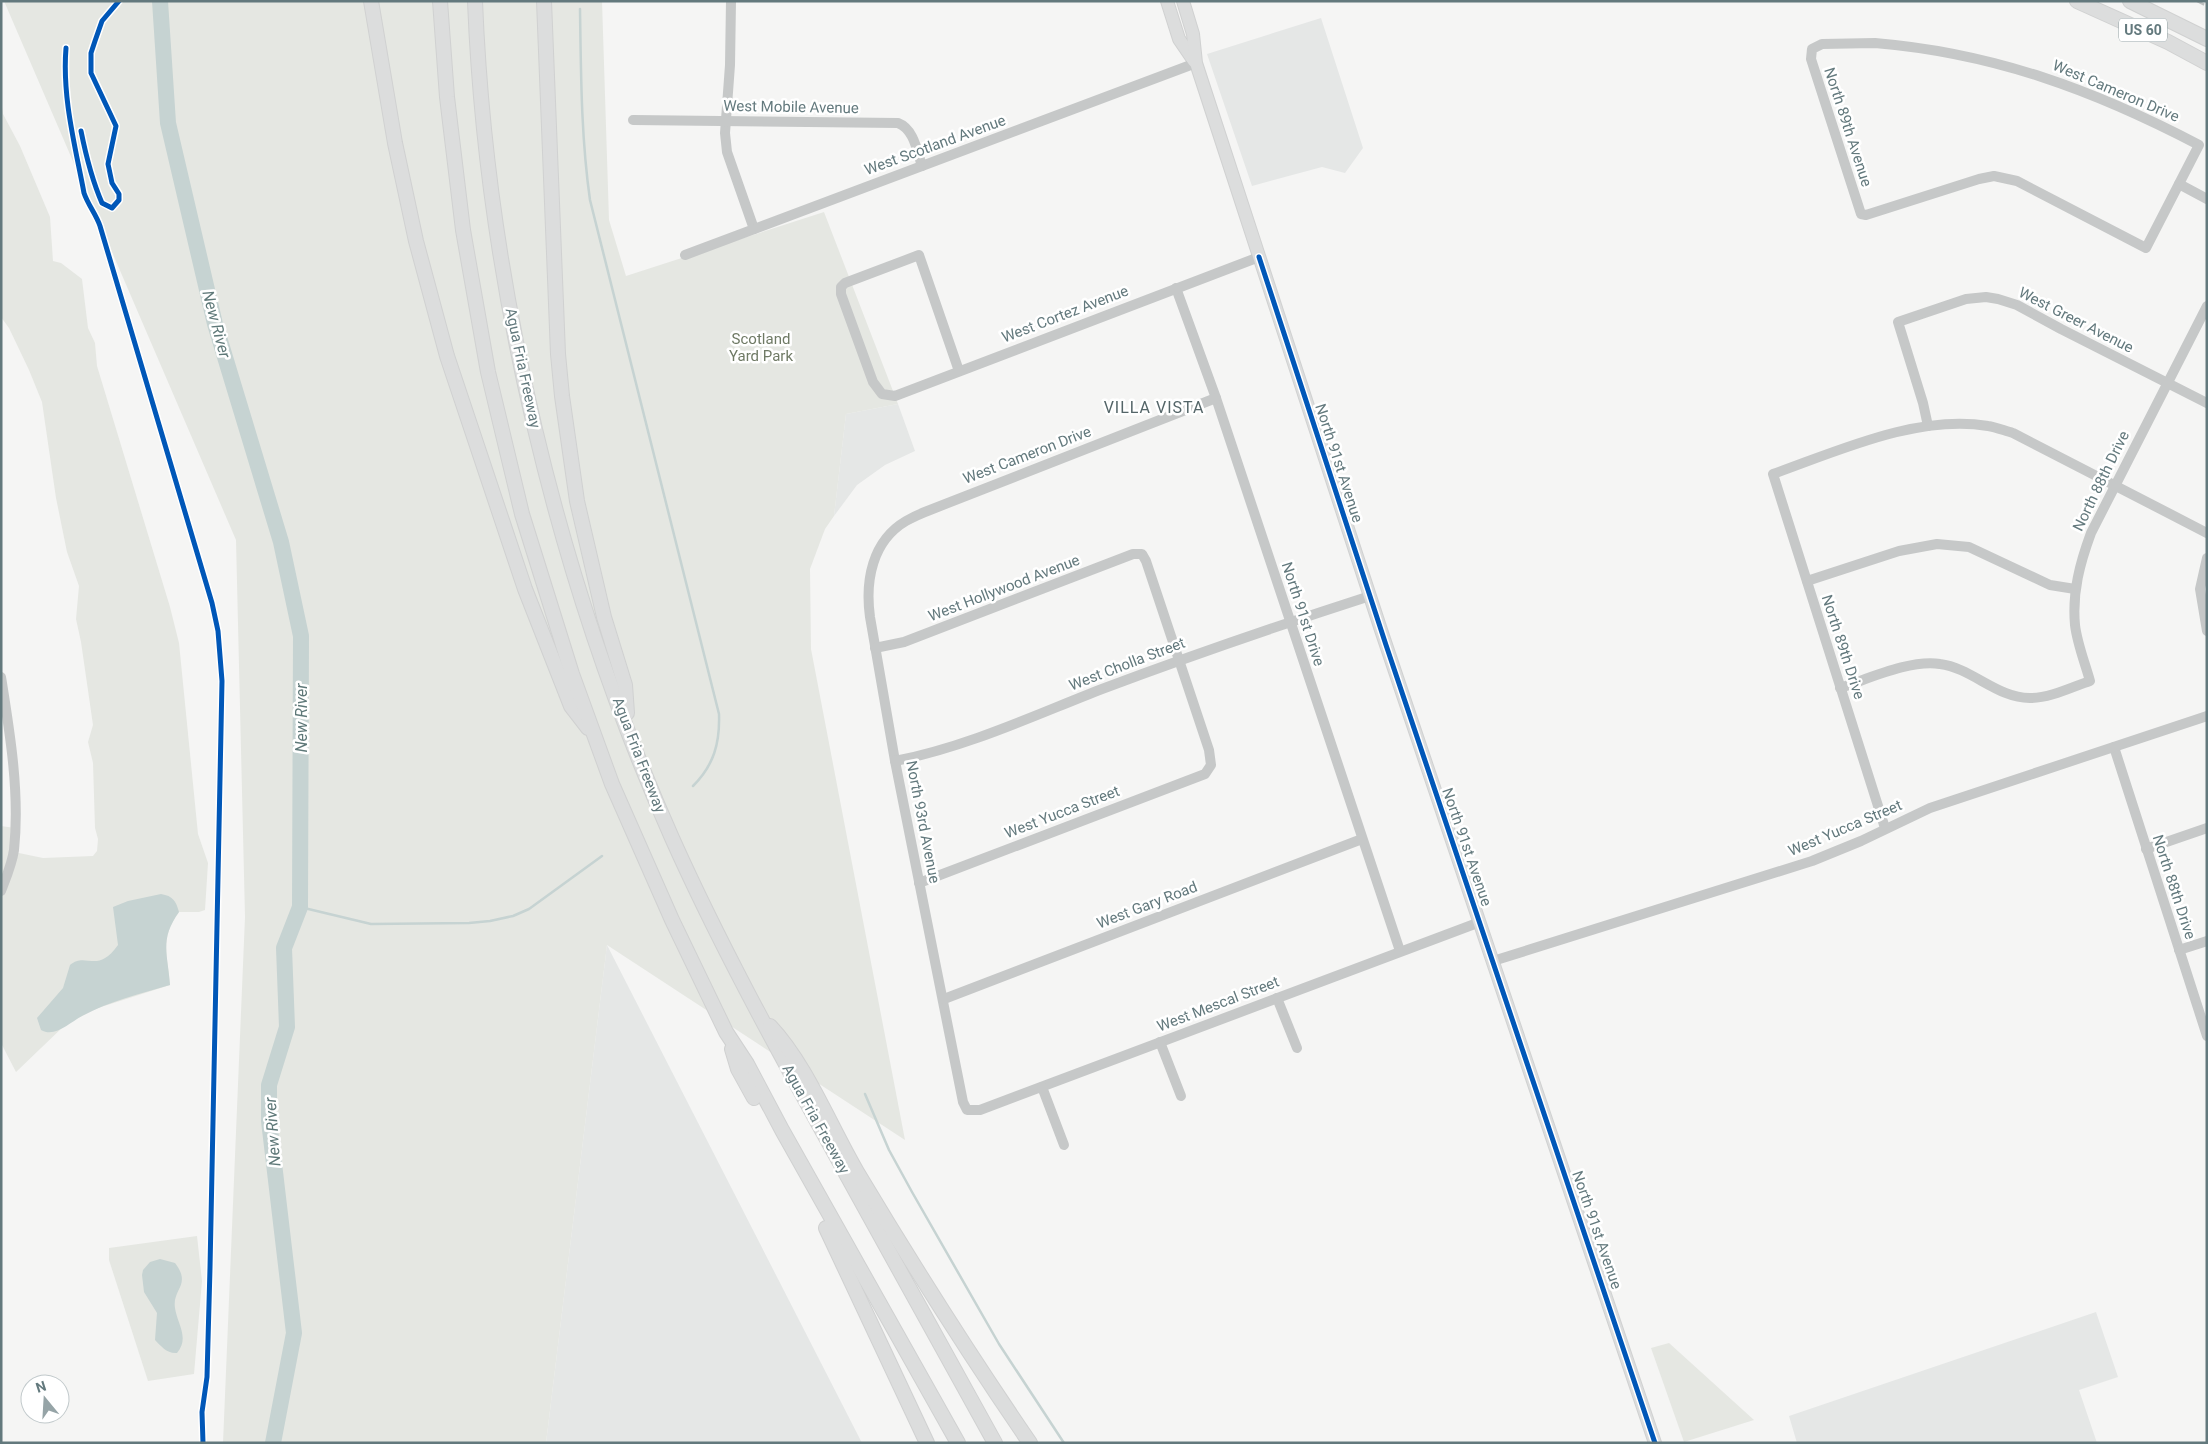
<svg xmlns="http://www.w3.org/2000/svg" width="2208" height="1444" font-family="Roboto,sans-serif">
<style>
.built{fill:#e5e7e6}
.green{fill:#e5e7e2}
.water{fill:#c6d3d2}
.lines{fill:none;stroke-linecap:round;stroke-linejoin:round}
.stream{stroke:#c6d3d2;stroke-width:2.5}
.river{stroke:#c6d3d2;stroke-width:16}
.major-casing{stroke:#d0d1d1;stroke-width:14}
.highway-casing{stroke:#d0d1d1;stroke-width:16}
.minor{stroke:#c6c8c8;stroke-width:10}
.major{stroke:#dcdddd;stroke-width:12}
.highway{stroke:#dcdddd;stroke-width:14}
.rail{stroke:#bcbfbf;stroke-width:2.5;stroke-dasharray:8 4;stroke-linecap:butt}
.cycleway-casing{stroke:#fff;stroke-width:8}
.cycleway{stroke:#0057b8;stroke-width:5}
.labels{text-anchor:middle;stroke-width:5;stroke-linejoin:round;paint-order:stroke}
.shield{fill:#fff;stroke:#92a1a4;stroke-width:1}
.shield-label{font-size:14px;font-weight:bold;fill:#63797d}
.street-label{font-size:15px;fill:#63797d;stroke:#fff}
.park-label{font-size:15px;fill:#6f7a65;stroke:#fff}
.water-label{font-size:16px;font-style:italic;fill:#5e7878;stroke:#fff}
.neighbourhood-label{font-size:16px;letter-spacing:1px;fill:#546568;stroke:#fff}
</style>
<rect width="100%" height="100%" fill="#f5f5f4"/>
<!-- built -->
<g class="built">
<path d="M1321,18L1363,148L1345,173L1322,167L1252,186L1207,54Z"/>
<path d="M898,404L915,451L885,465L857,485L834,516L846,414Z"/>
<path d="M607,945L862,1443H546Z"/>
<path d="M2096,1312L2118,1377L2079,1390L2097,1443H1797L1789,1416Z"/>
</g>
<!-- green -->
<g class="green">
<path d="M4,1H602L609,220L626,276L824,212L898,404L846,414L834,516L825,529L810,569L811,649L905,1140L607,945L546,1443H223L245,917L236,540Z"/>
<path d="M1,101L3,114L20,146L50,217L53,261L61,263L82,279L88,328L95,343L97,366L170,607L179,643L198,834L208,863L205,910L199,912H179C159,939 168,955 170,985L98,1008L66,1024L16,1072L1,1043V826L15,828L14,852L43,858L93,856L97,851L98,839L95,828L93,763L88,742L93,725L81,642L76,619L79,586L67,552L56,498L42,402L29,370L9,328L1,317Z"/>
<path d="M197,1236L202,1281L194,1374L148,1381L109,1260V1248Z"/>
<path d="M1669,1343L1754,1420L1684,1442L1651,1348Z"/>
</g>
<!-- water -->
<g class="water">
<path d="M161,894C173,896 176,901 179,912C159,940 168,954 170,985C140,994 110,1001 82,1016C69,1023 55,1038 41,1030L37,1018L63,988L70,965C86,951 97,975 118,945L113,907L128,901Z"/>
<path d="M160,1259L175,1263C192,1285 172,1289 175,1308C177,1323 190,1338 177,1353C167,1354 161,1346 155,1340L157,1313L144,1292L142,1275L143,1270L150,1262Z"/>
</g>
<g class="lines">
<!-- stream -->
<g class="stream">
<path d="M580,9C581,73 581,137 590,200L719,714C720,743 714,765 693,786"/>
<path d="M300,907L371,924L469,923L490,921L513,916L529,909L602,856"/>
<path d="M865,1094L889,1150L912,1192L999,1344L1064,1443"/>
</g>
<!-- river -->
<path class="river" d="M160,1L168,123L215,324L281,542L301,636L300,907L284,948L287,1027L269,1085V1121L294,1333L273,1443"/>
<!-- major casing -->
<g class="major-casing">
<g id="major">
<path d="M1167,1L1179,39L1194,61"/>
<path d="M1183,1L1193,34L1196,63L1381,630L1655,1443"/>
</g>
</g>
<!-- highway casing -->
<g class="highway-casing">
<g id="highway">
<path d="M371,1L395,143L416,241L447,356L525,589L571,706L588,728"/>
<path d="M440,1L447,97L463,230L488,372L522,514L572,674L612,784L672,920L726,1032L747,1064L782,1130L958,1443"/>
<path d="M475,1C486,281 558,582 672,838C719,943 774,1043 829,1143C885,1243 940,1343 995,1443"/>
<path d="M544,1L558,354L562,396L577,501L604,617L625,685L627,713"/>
<path d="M2077,1L2168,42L2207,63"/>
<path d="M2130,1L2207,39"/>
<path d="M770,1026C806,1064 830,1126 857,1172C912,1264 969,1354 1030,1443"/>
<path d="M732,1049L738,1069L754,1098"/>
<path d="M826,1228L927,1443"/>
</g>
</g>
<!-- minor -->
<g class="minor">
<path d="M731,1L730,65L725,133L727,152L754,229"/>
<path d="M1875,43C1994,53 2094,90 2199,145L2146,248L2017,181L1994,176L1979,179L1866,215L1861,214L1811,59L1812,49L1822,44Z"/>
<path d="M633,120L898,123C914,129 917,151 922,166"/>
<path d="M2179,184L2207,199"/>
<path d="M685,255L1196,63"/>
<path d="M1176,288L1216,398L1400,951"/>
<path d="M959,371L919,255L845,283L841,287V294L873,382L882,394L895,396L1259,257"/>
<path d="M1216,398L930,510C922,513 913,517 906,521C872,541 865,581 870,617L895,761L963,1102L967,1110H980L1480,922"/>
<path d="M1928,426L1923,403L1898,322L1966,299L1986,297L1998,299L2017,305L2061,329L2207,403"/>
<path d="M2207,558L2200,589L2207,631"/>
<path d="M1807,581L1899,551L1937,544L1969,547L2050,585L2075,589"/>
<path d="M875,648L904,642L1133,554H1142L1146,561L1209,750L1211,765L1205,774L919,883"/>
<path d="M1,677C10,733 20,794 14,850C12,864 6,878 1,891"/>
<path d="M1840,688C1868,679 1911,659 1940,664C1972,668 1998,699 2031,698C2050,698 2072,687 2090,681C2085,663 2077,643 2075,625C2072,592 2080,563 2091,533L2207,306"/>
<path d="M2114,747L2207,1036"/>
<path d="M895,761C967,747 1035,715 1102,689C1190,656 1280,625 1370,596"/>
<path d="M1885,828L1773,474C1838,451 1918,414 1988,426C1996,427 2005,431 2013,433L2207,533"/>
<path d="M2146,849L2207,828"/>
<path d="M2179,950L2207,941"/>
<path d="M1493,961L1812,861L1861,841L1930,808L2207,716"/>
<path d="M1277,998L1297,1048"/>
<path d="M944,999L1362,839"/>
<path d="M1160,1042L1181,1096"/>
<path d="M1042,1087L1064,1145"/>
</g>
<!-- major -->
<use href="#major" class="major"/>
<!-- highway -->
<use href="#highway" class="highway"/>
<!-- rail -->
<path class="rail" d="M2197,1L2207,6"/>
<!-- cycleway casing -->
<g class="cycleway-casing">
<g id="cycleway">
<path d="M66,48C62,97 75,145 84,193C88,205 96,214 100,226L212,603L218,631L222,681L210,1268L207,1377L202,1412L203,1443"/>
<path d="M81,131C86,156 92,180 102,203L112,208L119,200V194L112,183L108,164L116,126L91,73V53L95,41L102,21L119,1"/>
<path d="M1259,257L1386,645L1655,1443"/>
</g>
</g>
<!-- cycleway -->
<use href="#cycleway" class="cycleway"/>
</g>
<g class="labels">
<!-- shield labels -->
<rect class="shield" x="2119" y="18.5" width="48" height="23" rx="4"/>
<g class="shield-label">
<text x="2143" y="35">US 60</text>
</g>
<!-- street labels -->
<g class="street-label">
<text transform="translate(2116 91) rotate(23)" y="5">West Cameron Drive</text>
<text transform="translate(791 107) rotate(1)" y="5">West Mobile Avenue</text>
<text transform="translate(1848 127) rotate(72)" y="5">North 89th Avenue</text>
<text transform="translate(935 145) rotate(-20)" y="5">West Scotland Avenue</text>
<text transform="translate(1065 314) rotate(-21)" y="5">West Cortez Avenue</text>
<text transform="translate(2076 320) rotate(27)" y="5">West Greer Avenue</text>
<text transform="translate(523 368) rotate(78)" y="5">Agua Fria Freeway</text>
<text transform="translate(1027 455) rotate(-21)" y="5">West Cameron Drive</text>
<text transform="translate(1339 463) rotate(72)" y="5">North 91st Avenue</text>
<text transform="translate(2101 481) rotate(-64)" y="5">North 88th Drive</text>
<text transform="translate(1004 588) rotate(-21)" y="5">West Hollywood Avenue</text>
<text transform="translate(1303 614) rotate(72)" y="5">North 91st Drive</text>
<text transform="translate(1843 647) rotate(72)" y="5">North 89th Drive</text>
<text transform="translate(1127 664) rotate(-21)" y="5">West Cholla Street</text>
<text transform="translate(639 755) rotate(69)" y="5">Agua Fria Freeway</text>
<text transform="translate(1062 812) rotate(-21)" y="5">West Yucca Street</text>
<text transform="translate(923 822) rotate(79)" y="5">North 93rd Avenue</text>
<text transform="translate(1845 828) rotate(-23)" y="5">West Yucca Street</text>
<text transform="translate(1467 847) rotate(71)" y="5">North 91st Avenue</text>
<text transform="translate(2174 887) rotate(72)" y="5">North 88th Drive</text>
<text transform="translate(1147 905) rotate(-21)" y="5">West Gary Road</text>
<text transform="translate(1218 1004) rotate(-21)" y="5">West Mescal Street</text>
<text transform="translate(816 1119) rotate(61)" y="5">Agua Fria Freeway</text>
<text transform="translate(1597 1230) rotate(71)" y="5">North 91st Avenue</text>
</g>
<!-- park labels -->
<g class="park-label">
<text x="761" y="344">Scotland<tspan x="761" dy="17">Yard Park</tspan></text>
</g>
<!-- water labels -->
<g class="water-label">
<text transform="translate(217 324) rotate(75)" y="6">New River</text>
<text transform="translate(301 718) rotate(-90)" y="6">New River</text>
<text transform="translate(272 1132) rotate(-94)" y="6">New River</text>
</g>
<!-- neighbourhood labels -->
<g class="neighbourhood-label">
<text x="1154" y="413">VILLA VISTA</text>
</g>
</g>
<!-- border -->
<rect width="2208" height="1444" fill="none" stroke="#63797d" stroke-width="5"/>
<!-- north arrow -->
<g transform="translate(45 1399) rotate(342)"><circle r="24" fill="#ffffff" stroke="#c1c9cb"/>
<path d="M0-4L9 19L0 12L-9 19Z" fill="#96a4a7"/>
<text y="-8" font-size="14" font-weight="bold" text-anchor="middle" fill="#63797d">N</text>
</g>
</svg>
